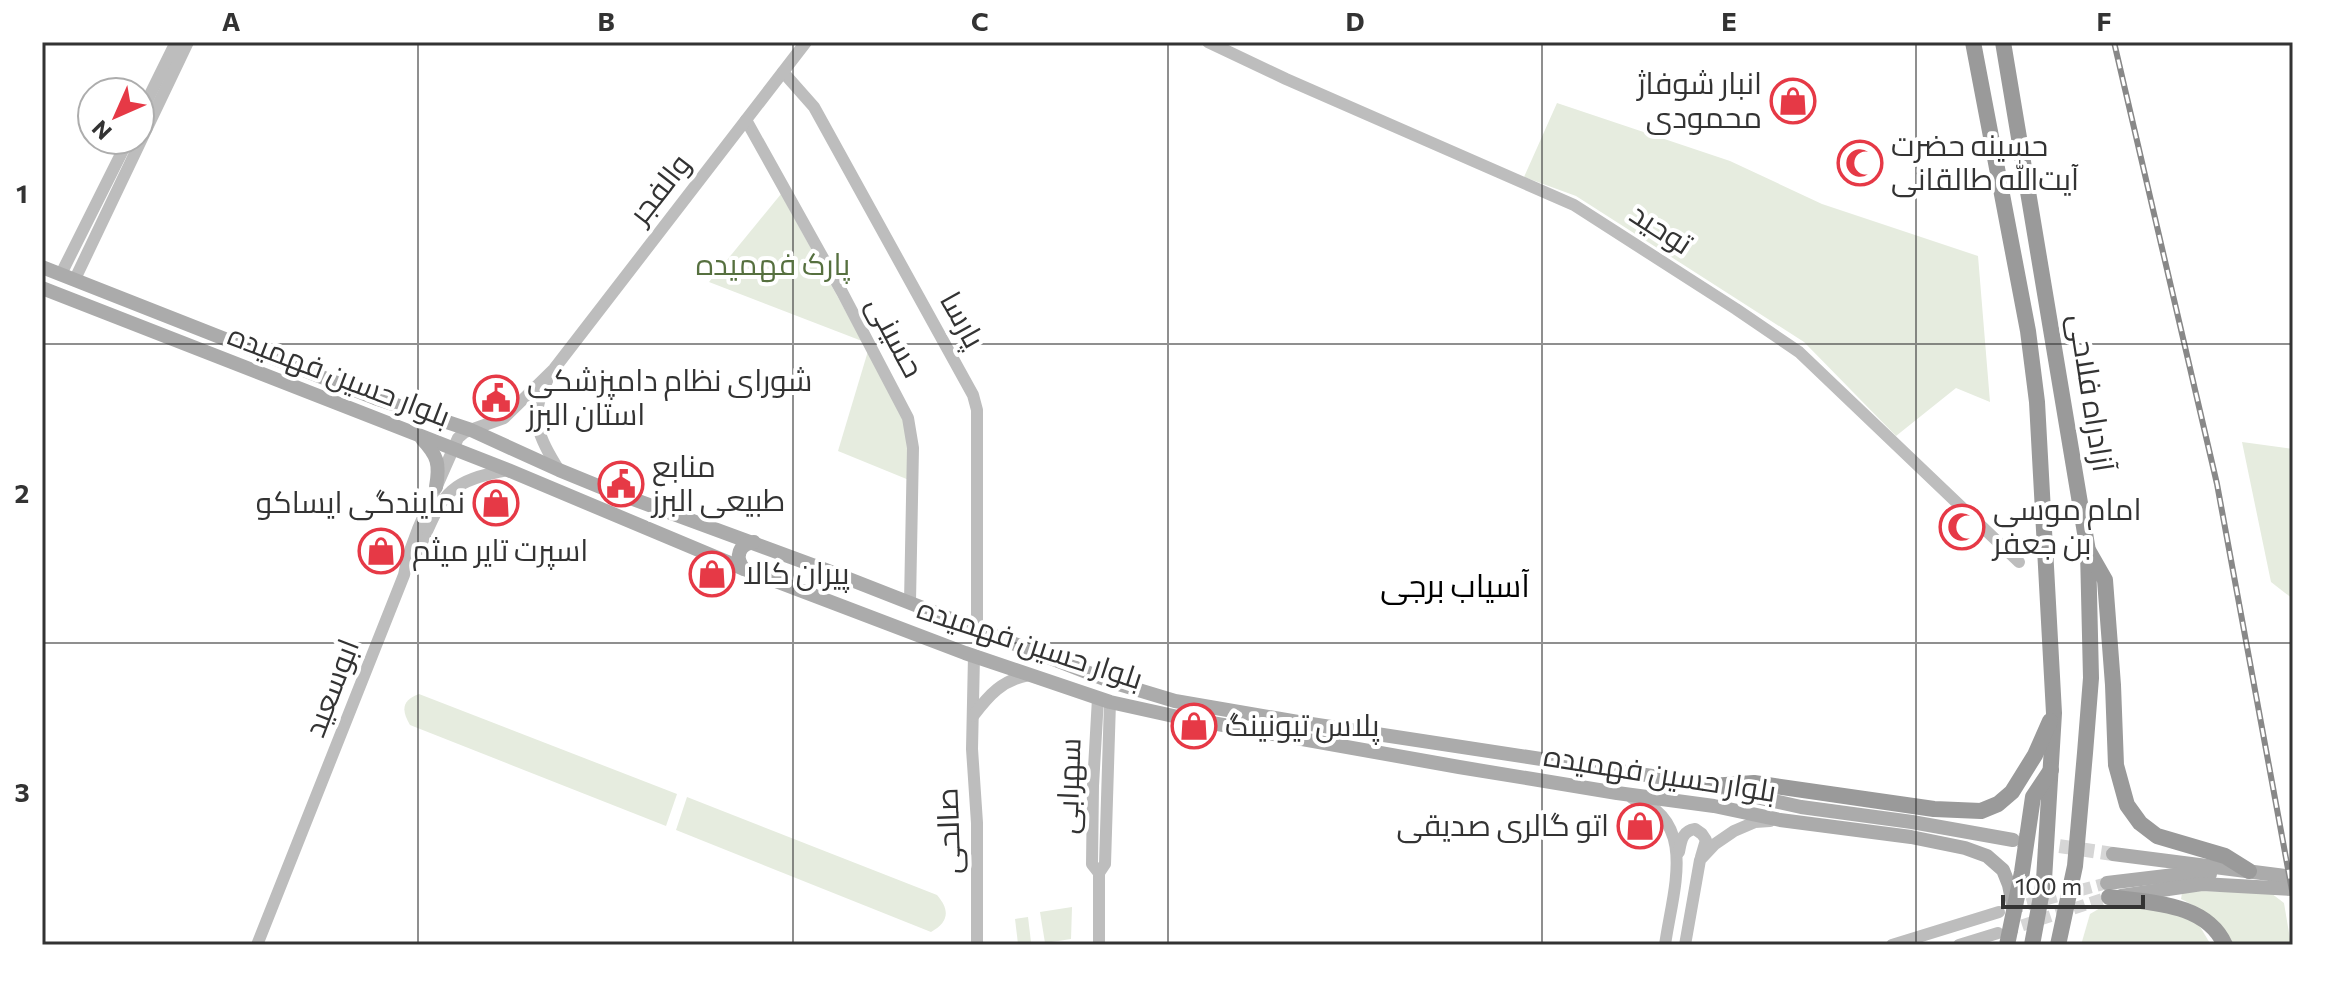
<svg xmlns="http://www.w3.org/2000/svg" width="2335" height="987" font-family="Commissioner,Cairo,sans-serif">
<style>
.green{fill:#e6ecdf}
.lines{fill:none;stroke-linecap:round;stroke-linejoin:round}
.secondary-tunnel{stroke:#d6d6d6;stroke-width:12;stroke-dasharray:12 6;stroke-linecap:butt}
.primary-tunnel{stroke:#d6d6d6;stroke-width:14;stroke-dasharray:14 7;stroke-linecap:butt}
.secondary{stroke:#bdbdbd;stroke-width:12}
.primary{stroke:#ababab;stroke-width:14}
.highway{stroke:#9a9a9a;stroke-width:16}
.rail-casing{stroke:#888;stroke-width:6}
.rail{stroke:#fff;stroke-width:3;stroke-dasharray:9;stroke-linecap:butt}
.grid{fill:none;stroke:#333;stroke-width:2;stroke-opacity:0.55}
.labels{text-anchor:middle;stroke-width:8;stroke-linejoin:round;paint-order:stroke}
.poi-label{font-size:30px;fill:#333;stroke:#fff;text-anchor:start}
.street-label{font-size:30px;fill:#333;stroke:#fff}
.park-label{font-size:30px;fill:#56703f;stroke:#fff}
.neighbourhood-label{font-size:32px;fill:#000;stroke:#fff}
.neatline{fill:none;stroke:#333;stroke-width:3}
.grid-label{font-size:26px;text-anchor:middle;font-weight:bold;fill:#333}
</style>
<rect width="100%" height="100%" fill="#fff"/>
<!-- green -->
<g class="green">
<path d="M1557,103L1730,161L1822,204L1978,256L1990,402L1956,388L1896,436L1804,342L1576,196L1524,177Z"/>
<path d="M781,194L862,341L709,282Z"/>
<path d="M868,351L905,418L909,480L838,451Z"/>
<path d="M2242,442L2293,449V599L2271,582Z"/>
<path d="M419,694L677,794L666,826L410,725C401,710 402,700 419,694Z"/>
<path d="M687,797L937,895C950,910 949,922 931,932L676,830Z"/>
<path d="M2196,891L2271,893L2284,903L2291,945H2231C2219,923 2204,910 2181,899L2182,893Z"/>
<path d="M2107,904L2188,915L2199,925L2211,945H2081L2090,914Z"/>
<path d="M1072,907L1071,939L1045,943L1040,912Z"/>
<path d="M1028,917L1031,942L1018,944L1015,919Z"/>
</g>
<g class="lines">
<!-- secondary-tunnel -->
<g class="secondary-tunnel">
<path d="M2010,909L2107,883"/>
<path d="M2005,931L2109,897"/>
</g>
<!-- primary-tunnel -->
<path class="primary-tunnel" d="M2018,840L2113,854"/>
<!-- secondary -->
<g class="secondary">
<path d="M1208,42L1286,79L1574,205L1736,309L1799,352L2019,562"/>
<path d="M783,72L814,107L973,395L977,410V629"/>
<path d="M140,115L176,42"/>
<path d="M746,120L842,292L908,418L913,448L910,602"/>
<path d="M61,274L128,140"/>
<path d="M75,279L188,42"/>
<path d="M547,381C528,417 539,439 559,470"/>
<path d="M416,555C443,499 440,482 508,470"/>
<path d="M974,656L972,749L977,823V945"/>
<path d="M1098,698L1093,786L1092,864L1099,873V945"/>
<path d="M973,716C989,695 1002,680 1029,675"/>
<path d="M1632,798C1700,819 1672,893 1665,945"/>
<path d="M1679,852C1681,841 1682,831 1695,829L1702,834L1706,840L1701,857"/>
<path d="M1099,873L1105,864L1110,702"/>
<path d="M257,945L404,575L408,556L418,529L458,438L465,432L504,418L554,369L806,42"/>
<path d="M1685,945L1700,860L1715,844L1734,831L1755,822L1770,821"/>
<path d="M1892,945L1999,912"/>
<path d="M1959,945L1998,933"/>
</g>
<!-- primary -->
<g class="primary">
<path d="M42,267L375,398L471,430L559,470L603,488L826,570L1112,682L1175,701L1298,722L1685,781L1801,807L1912,822L2013,840"/>
<path d="M42,288L508,470L744,569L965,653L1110,702L1178,717L1459,767L1617,793L1714,806L1780,820L1911,837L1965,848L1987,856L2003,870L2009,885L2013,905"/>
<path d="M422,439C438,456 440,464 436,487"/>
<path d="M744,569C734,557 739,544 754,542"/>
<path d="M2113,854L2293,877"/>
<path d="M2107,883L2183,874H2210"/>
<path d="M2121,896L2202,884L2293,889"/>
</g>
<!-- highway -->
<g class="highway">
<path d="M1973,42L2028,331L2037,402L2054,713L2044,880L2032,945"/>
<path d="M2003,42L2088,551L2091,678L2085,753L2075,866L2058,945"/>
<path d="M2089,552L2105,580L2113,685L2116,765L2127,805L2140,823L2157,836L2225,856L2249,871"/>
<path d="M1711,786L1754,783L1934,809L1981,811L1998,804L2012,792L2035,755L2050,721"/>
<path d="M2109,897C2149,903 2206,902 2225,945"/>
<path d="M2007,945L2022,872L2033,797L2051,770"/>
</g>
<!-- rail casing -->
<g class="rail-casing">
<path id="rail" d="M2114,42L2217,484L2293,896"/>
</g>
<!-- rail -->
<use href="#rail" class="rail"/>
</g>
<!-- grid -->
<path class="grid" d="M418,42V945M793,42V945M1168,42V945M1542,42V945M1916,42V945M42,344H2293M42,643H2293"/>
<!-- icons -->
<defs>
<g id="shop-ring" transform="scale(2.3)"><circle r="9.5" fill="#fff" stroke="#e63946" stroke-width="1.5"/><path d="M-5-2.5h2.3a2.7 3.5 0 0 1 5.4 0H5L5.5 6h-11ZM-1.5-2.5h3a1.5 2.3 0 0 0-3 0Z" fill="#e63946"/></g>
<g id="mosque-ring" transform="scale(2.3)"><circle r="9.5" fill="#fff" stroke="#e63946" stroke-width="1.5"/><path d="M3.5-4.9A6 6 0 1 0 3.5 4.9A5 5 0 1 1 3.5-4.9Z" fill="#e63946"/></g>
<g id="civic-ring" transform="scale(2.3)"><circle r="9.5" fill="#fff" stroke="#e63946" stroke-width="1.5"/><path d="M-.6-6.5H3V-4.5H.6V-3L4-1V1h2V6H-6V1h2V-1L-.6-3ZM-1.2 2.5V6h2.4V2.5Z" fill="#e63946"/></g>
</defs>
<g fill-rule="evenodd">
<use href="#shop-ring" x="1793" y="101"/>
<use href="#mosque-ring" x="1860" y="163"/>
<use href="#civic-ring" x="496" y="398"/>
<use href="#civic-ring" x="621" y="484"/>
<use href="#shop-ring" x="496" y="503"/>
<use href="#mosque-ring" x="1962" y="527"/>
<use href="#shop-ring" x="381" y="551"/>
<use href="#shop-ring" x="712" y="574"/>
<use href="#shop-ring" x="1194" y="726"/>
<use href="#shop-ring" x="1640" y="826"/>
</g>
<g class="labels">
<!-- poi labels -->
<g class="poi-label">
<text x="1762" y="94" text-anchor="end">انبار شوفاژ<tspan x="1762" dy="34">محمودی</tspan></text>
<text x="1891" y="156">حسینه حضرت<tspan x="1891" dy="34">آیت‌الله طالقانی</tspan></text>
<text x="527" y="391">شورای نظام دامپزشکی<tspan x="527" dy="34">استان البرز</tspan></text>
<text x="652" y="477">منابع<tspan x="652" dy="34">طبیعی البرز</tspan></text>
<text x="465" y="513" text-anchor="end">نمایندگی ایساکو</text>
<text x="1993" y="520">امام موسی<tspan x="1993" dy="34">بن جعفر</tspan></text>
<text x="412" y="561">اسپرت تایر میثم</text>
<text x="743" y="584">پیران کالا</text>
<text x="1225" y="736">پلاس تیونینگ</text>
<text x="1609" y="836" text-anchor="end">اتو گالری صدیقی</text>
</g>
<!-- street labels -->
<g class="street-label">
<text transform="translate(660 189) rotate(-52)" y="10">والفجر</text>
<text transform="translate(1661 229) rotate(33)" y="10">توحید</text>
<text transform="translate(962 320) rotate(61)" y="10">پارسا</text>
<text transform="translate(895 337) rotate(62)" y="10">حسینی</text>
<text transform="translate(339 376) rotate(21)" y="10">بلوار حسین فهمیده</text>
<text transform="translate(2091 393) rotate(81)" y="10">آزادراه فلاحی</text>
<text transform="translate(1030 644) rotate(18)" y="10">بلوار حسین فهمیده</text>
<text transform="translate(332 688) rotate(-69)" y="10">ابوسعید</text>
<text transform="translate(1660 774) rotate(9)" y="10">بلوار حسین فهمیده</text>
<text transform="translate(1069 786) rotate(-88)" y="10">سهرابی</text>
<text transform="translate(949 831) rotate(-92)" y="10">صالحی</text>
</g>
<!-- park labels -->
<g class="park-label">
<text x="773" y="275">پارک فهمیده</text>
</g>
<!-- neighbourhood labels -->
<g class="neighbourhood-label">
<text x="1455" y="597">آسیاب برجی</text>
</g>
</g>
<!-- border -->
<rect width="2335" height="987" fill="none" stroke="#ffffff" stroke-width="88"/>
<!-- north arrow -->
<g transform="translate(116 116) rotate(225)"><circle r="38" fill="#ffffff" stroke="#adadad" stroke-width="2"/>
<path d="M0-6L14 30L0 20L-14 30Z" fill="#e63946"/>
<text y="-12" font-size="22" font-weight="bold" text-anchor="middle" fill="#333333">N</text>
</g>
<!-- scale -->
<path d="M2003 895v12h140v-12" fill="none" stroke="#333333" stroke-width="4"/>
<text x="2015" y="895" font-size="24" fill="#333333" stroke="#ffffff" stroke-width="6" paint-order="stroke">100 m</text>
<rect x="44" y="44" width="2247" height="899" class="neatline"/>
<g class="grid-label">
<text x="231" y="31">A</text>
<text x="606" y="31">B</text>
<text x="980" y="31">C</text>
<text x="1355" y="31">D</text>
<text x="1729" y="31">E</text>
<text x="2104" y="31">F</text>
<text x="22" y="203">1</text>
<text x="22" y="503">2</text>
<text x="22" y="802">3</text>
</g>
</svg>
